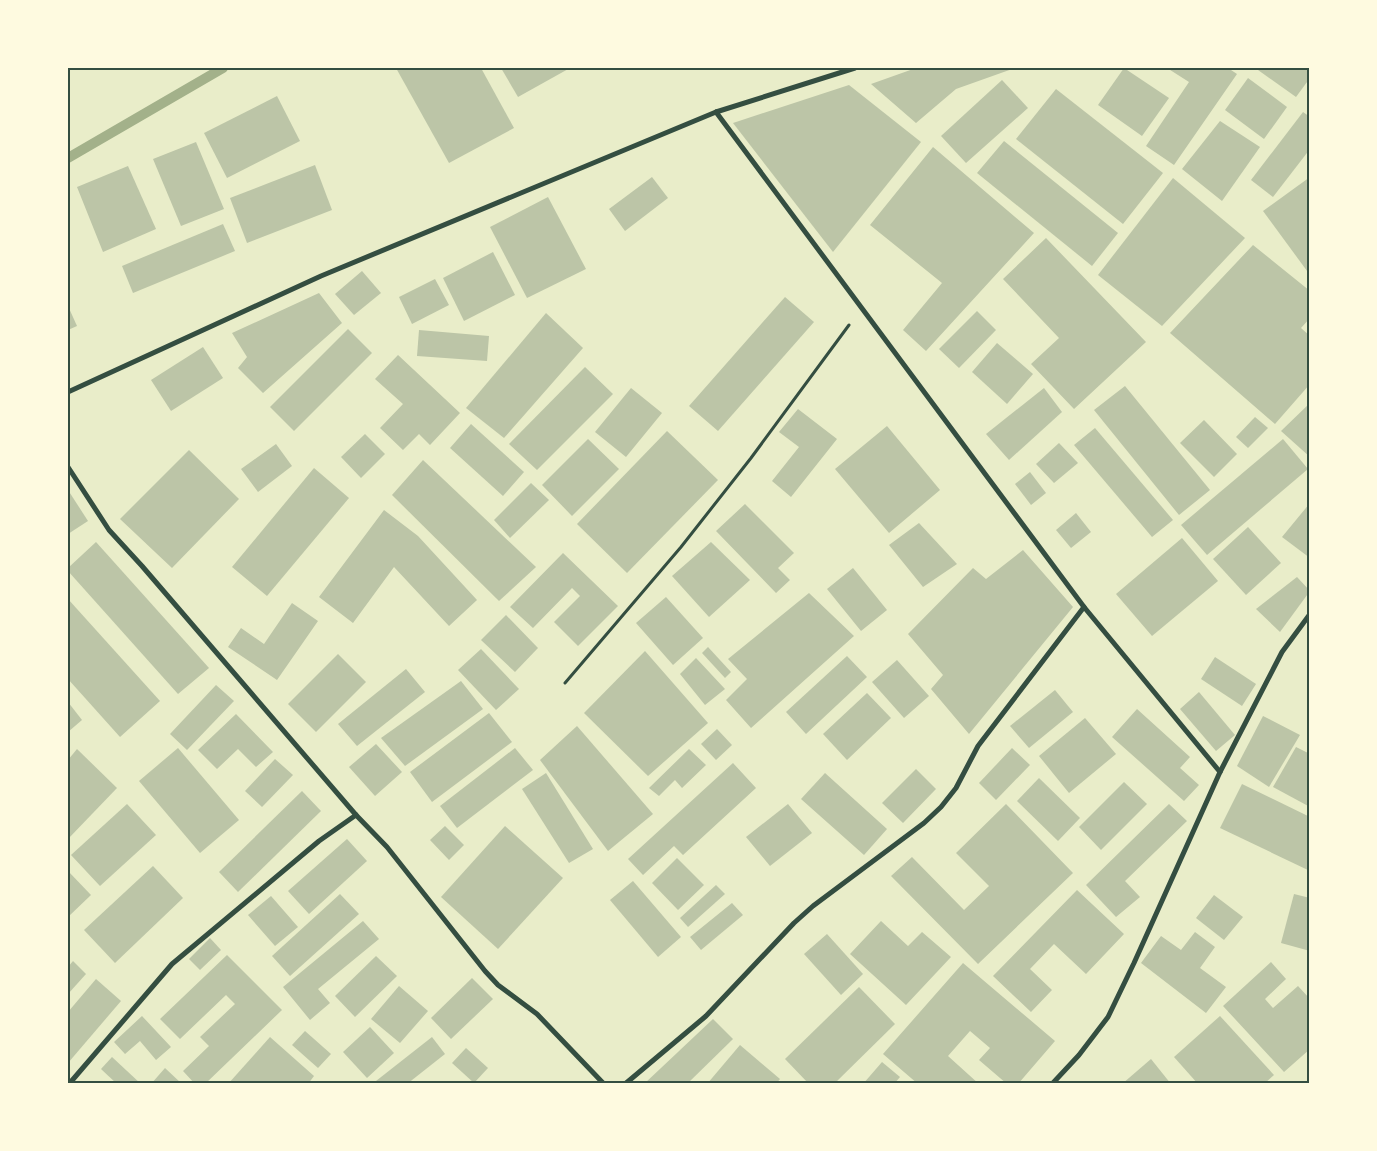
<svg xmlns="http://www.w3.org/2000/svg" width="1377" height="1151" font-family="Spectral,serif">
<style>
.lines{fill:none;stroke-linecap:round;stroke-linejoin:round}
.stream{stroke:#a3b18a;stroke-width:10}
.building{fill:#bcc5a7}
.path{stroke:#344e41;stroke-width:3}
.minor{stroke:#344e41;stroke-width:5}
.neatline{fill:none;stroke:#344e41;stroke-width:2}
</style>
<rect width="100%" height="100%" fill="#e9edc9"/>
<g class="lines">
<!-- stream -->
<path class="stream" d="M68,158L223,68"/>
</g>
<!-- building -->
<g class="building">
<path d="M396,68H481L514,128L449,163Z"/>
<path d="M501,68H570L518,97Z"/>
<path d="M916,68H1015L956,89L916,123L871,84Z"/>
<path d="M1124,68L1169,98L1142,136L1098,105Z"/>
<path d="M1167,68H1228L1237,74L1174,165L1146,146L1189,82Z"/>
<path d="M1259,68H1310V78L1296,97L1258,70Z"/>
<path d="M1248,78L1287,107L1264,139L1225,110Z"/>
<path d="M1002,80L1028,108L966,163L941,136Z"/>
<path d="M849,85L921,142L833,252L733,123Z"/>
<path d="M1056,89L1163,173L1123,224L1016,139Z"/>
<path d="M277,96L300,141L227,178L204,133Z"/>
<path d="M1303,112L1310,117V149L1273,197L1251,180Z"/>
<path d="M1220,121L1260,147L1222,201L1182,169Z"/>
<path d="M1004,141L1118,233L1092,266L977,173Z"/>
<path d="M196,142L224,209L181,226L153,159Z"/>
<path d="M933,147L1034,233L926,351L903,330L942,283L870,225Z"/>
<path d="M315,165L332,210L247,243L230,198Z"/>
<path d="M128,166L156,229L103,252L77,187Z"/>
<path d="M652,177L668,198L625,231L609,209Z"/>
<path d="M1310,177V275L1263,211Z"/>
<path d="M1173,178L1245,238L1162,326L1098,275Z"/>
<path d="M548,197L586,269L527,298L490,227Z"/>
<path d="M223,224L235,251L133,293L122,266Z"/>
<path d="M1046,238L1146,342L1074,409L1031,364L1059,338L1003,279Z"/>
<path d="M1253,245L1310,291V318L1301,328L1310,336V384L1275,424L1170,333Z"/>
<path d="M493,252L515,295L464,321L443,278Z"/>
<path d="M362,271L381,293L354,315L335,294Z"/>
<path d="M435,279L449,305L412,324L399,297Z"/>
<path d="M319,293L342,323L263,393L238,368L247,357L232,333Z"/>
<path d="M785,297L814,322L718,431L689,406Z"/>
<path d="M68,306L77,326L68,330Z"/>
<path d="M977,311L996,330L959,368L939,349Z"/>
<path d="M546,313L583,348L504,438L466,408Z"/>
<path d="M348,329L372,353L294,431L270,407Z"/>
<path d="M419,330L489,336L487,361L417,356Z"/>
<path d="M997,343L1033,374L1007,404L972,372Z"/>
<path d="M203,347L223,378L171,411L151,380Z"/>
<path d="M398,355L460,413L430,445L419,434L403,450L380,428L403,404L375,379Z"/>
<path d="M585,367L613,394L537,470L509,444Z"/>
<path d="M1125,386L1210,490L1179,515L1094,410Z"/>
<path d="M631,388L662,413L626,457L595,432Z"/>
<path d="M1044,388L1062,412L1009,460L986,434Z"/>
<path d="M1310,403V457L1281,431Z"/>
<path d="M798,409L837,439L791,497L772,481L799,447L779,432Z"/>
<path d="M1255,417L1268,428L1248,448L1236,437Z"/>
<path d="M1204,420L1237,454L1214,477L1180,443Z"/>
<path d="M471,424L524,472L503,496L450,448Z"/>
<path d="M887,426L940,490L889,533L835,469Z"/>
<path d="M1095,428L1173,520L1152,537L1074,445Z"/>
<path d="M667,431L718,480L627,573L577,524Z"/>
<path d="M365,434L385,454L361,478L341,457Z"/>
<path d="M588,439L619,469L572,516L542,485Z"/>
<path d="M1283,439L1308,469L1207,555L1181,525Z"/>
<path d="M1059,443L1078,463L1054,483L1036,464Z"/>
<path d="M276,444L292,466L258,492L241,469Z"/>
<path d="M189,450L239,499L172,568L120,519Z"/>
<path d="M423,460L536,567L499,601L392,495Z"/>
<path d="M314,468L349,498L267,596L232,567Z"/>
<path d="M1030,472L1046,493L1031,505L1015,484Z"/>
<path d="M531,483L549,500L510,538L494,520Z"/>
<path d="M68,490L88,521L68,534Z"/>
<path d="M1310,503V558L1282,537Z"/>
<path d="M745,504L794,553L778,568L790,580L776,593L716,531Z"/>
<path d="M384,510L418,536L477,600L449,626L394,567L353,623L319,597Z"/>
<path d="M1076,513L1091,532L1071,548L1056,530Z"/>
<path d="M919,523L957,564L923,587L889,545Z"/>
<path d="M1248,527L1281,563L1246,595L1213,559Z"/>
<path d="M1182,538L1218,581L1152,636L1116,594Z"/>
<path d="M96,542L209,668L178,694L68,571V568Z"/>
<path d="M711,542L750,580L709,617L672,576Z"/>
<path d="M1023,550L1073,607L969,734L931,689L943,675L908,634L973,568L986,579Z"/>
<path d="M563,553L618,606L578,646L554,622L580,596L572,588L533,628L510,607Z"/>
<path d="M853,568L887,610L861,631L827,589Z"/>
<path d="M1297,577L1310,591L1280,632L1256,609Z"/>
<path d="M809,593L854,636L751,728L726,700L747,679L728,659Z"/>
<path d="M666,597L703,638L673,665L636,623Z"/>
<path d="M68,599L160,701L120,737L68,679Z"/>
<path d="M292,603L318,621L277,680L228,647L241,628L264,644Z"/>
<path d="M506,615L538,648L515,672L481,640Z"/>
<path d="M708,647L731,672L725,678L702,653Z"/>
<path d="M481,649L519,689L496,710L458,670Z"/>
<path d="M645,651L708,723L648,776L584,713Z"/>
<path d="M338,654L366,682L316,732L288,704Z"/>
<path d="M847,656L867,677L806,734L786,712Z"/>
<path d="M1215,657L1256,684L1242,706L1201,679Z"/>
<path d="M696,658L725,689L705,705L680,674Z"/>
<path d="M897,660L929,696L904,718L872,682Z"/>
<path d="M406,669L425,692L357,746L338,724Z"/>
<path d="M461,681L483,709L405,766L381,738Z"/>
<path d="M216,685L234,701L187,750L170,734Z"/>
<path d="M1055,690L1073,712L1029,748L1010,726Z"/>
<path d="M1199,692L1235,735L1216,751L1180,709Z"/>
<path d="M867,693L891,718L847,760L823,734Z"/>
<path d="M68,702L82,720L68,732Z"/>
<path d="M1137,709L1190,757L1180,768L1199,785L1184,801L1112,737Z"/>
<path d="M489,713L512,742L432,802L410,772Z"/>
<path d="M236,714L273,752L256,767L238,749L217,769L198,750Z"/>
<path d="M1263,716L1300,735L1269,787L1237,766Z"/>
<path d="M1085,718L1116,754L1069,793L1039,756Z"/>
<path d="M577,726L653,814L608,851L540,760Z"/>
<path d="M717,729L732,745L716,760L701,744Z"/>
<path d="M376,744L402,772L375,796L349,767Z"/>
<path d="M1296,747L1310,754V807L1273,787Z"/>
<path d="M178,748L239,820L200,853L139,781Z"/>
<path d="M515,748L533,770L457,828L440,806Z"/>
<path d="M1012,748L1030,765L996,800L979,783Z"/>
<path d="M77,749L117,788L68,839V760Z"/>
<path d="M689,749L706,765L682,788L675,780L659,796L649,788Z"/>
<path d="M275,759L293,775L262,807L245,791Z"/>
<path d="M733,763L756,788L683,855L674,846L643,875L628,859Z"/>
<path d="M916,769L936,789L903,823L882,803Z"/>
<path d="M546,773L593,849L569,863L522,789Z"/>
<path d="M825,773L887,829L864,855L801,799Z"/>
<path d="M1039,778L1080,818L1058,841L1017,801Z"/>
<path d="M1124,782L1147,804L1101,850L1079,827Z"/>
<path d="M1242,784L1310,817V871L1220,828Z"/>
<path d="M302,791L321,811L238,892L219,872Z"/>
<path d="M127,804L156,835L100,886L71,855Z"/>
<path d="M788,804L812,833L770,866L746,837Z"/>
<path d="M1006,804L1073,873L978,964L891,876L912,857L964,910L989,886L956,853Z"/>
<path d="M1169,804L1187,821L1125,881L1140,897L1116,917L1086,885Z"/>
<path d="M445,826L464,845L449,860L430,840Z"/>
<path d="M505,826L563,878L498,949L441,897Z"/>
<path d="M347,839L367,861L309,914L288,891Z"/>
<path d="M677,858L704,885L678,910L652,883Z"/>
<path d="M153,866L183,898L115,963L84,930Z"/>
<path d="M68,871L91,895L68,917Z"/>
<path d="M633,881L681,937L658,957L610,900Z"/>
<path d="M716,885L725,894L688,927L680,918Z"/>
<path d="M1077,890L1124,934L1086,974L1054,944L1030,969L1052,990L1031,1012L993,976Z"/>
<path d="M340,894L359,914L290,976L272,956Z"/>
<path d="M1294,894L1310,898V951L1281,943Z"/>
<path d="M1214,895L1243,917L1224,940L1196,918Z"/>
<path d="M271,896L298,927L275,946L248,915Z"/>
<path d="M732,903L743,915L701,950L690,937Z"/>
<path d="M363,921L379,939L318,989L330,1003L310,1020L283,987Z"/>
<path d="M881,921L908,946L922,932L951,957L906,1005L850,954Z"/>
<path d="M1195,932L1215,947L1200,968L1226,987L1206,1013L1141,963L1161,936L1181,950Z"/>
<path d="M827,934L863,974L841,995L804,954Z"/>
<path d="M210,938L221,950L200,970L189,959Z"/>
<path d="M227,955L282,1010L205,1084H195L183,1071L209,1046L200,1037L235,1004L226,995L180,1039L160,1019Z"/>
<path d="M376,956L397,976L355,1017L335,996Z"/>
<path d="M73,961L86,974L68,994V967Z"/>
<path d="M1271,962L1286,979L1265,999L1273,1008L1298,986L1310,999V1049L1284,1072L1223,1006Z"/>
<path d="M963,963L1055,1041L1018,1084H1007L979,1060L990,1048L970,1031L948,1056L979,1084H918L883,1054Z"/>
<path d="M472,978L493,999L451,1039L431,1018Z"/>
<path d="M96,979L121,1001L68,1063V1012Z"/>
<path d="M399,986L428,1011L400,1043L371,1019Z"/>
<path d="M859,987L895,1024L834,1084H809L785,1059Z"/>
<path d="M142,1016L171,1047L156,1060L140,1041L125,1054L114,1042Z"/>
<path d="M1220,1016L1274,1075L1264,1084H1198L1174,1057Z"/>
<path d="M713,1019L733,1039L687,1084H644Z"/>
<path d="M370,1027L394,1053L367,1078L343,1052Z"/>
<path d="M305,1031L331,1054L318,1068L292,1045Z"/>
<path d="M270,1037L314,1076L308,1084H228Z"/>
<path d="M432,1037L445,1054L407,1084H378L376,1081Z"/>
<path d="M740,1045L780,1079L776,1084H707Z"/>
<path d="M466,1048L488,1068L474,1083L452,1063Z"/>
<path d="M112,1057L141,1084H117L101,1069Z"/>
<path d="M1151,1059L1171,1084H1122Z"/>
<path d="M882,1062L900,1077L894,1084H863Z"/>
<path d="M165,1068L182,1084H151Z"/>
</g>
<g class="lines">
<!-- path -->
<path class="path" d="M565,683L681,547L751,458L849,325"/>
<!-- minor -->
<g class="minor">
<path d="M716,112L1084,607L1220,772"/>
<path d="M68,392L321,276L716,112L855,68"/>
<path d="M68,467L109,530L142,566L356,815L387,847L485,971L498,985L537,1014L604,1084"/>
<path d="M69,1084L172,964L319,841L356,815"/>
<path d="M625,1084L706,1016L794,923L813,906L924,823L941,807L956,788L978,746L1084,607"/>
<path d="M1052,1084L1079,1055L1108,1017L1134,963L1220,772L1282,652L1310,614"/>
</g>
</g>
<!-- border -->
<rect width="1377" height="1151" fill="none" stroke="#fefae0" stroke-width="138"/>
<rect x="69" y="69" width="1239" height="1013" class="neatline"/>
</svg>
